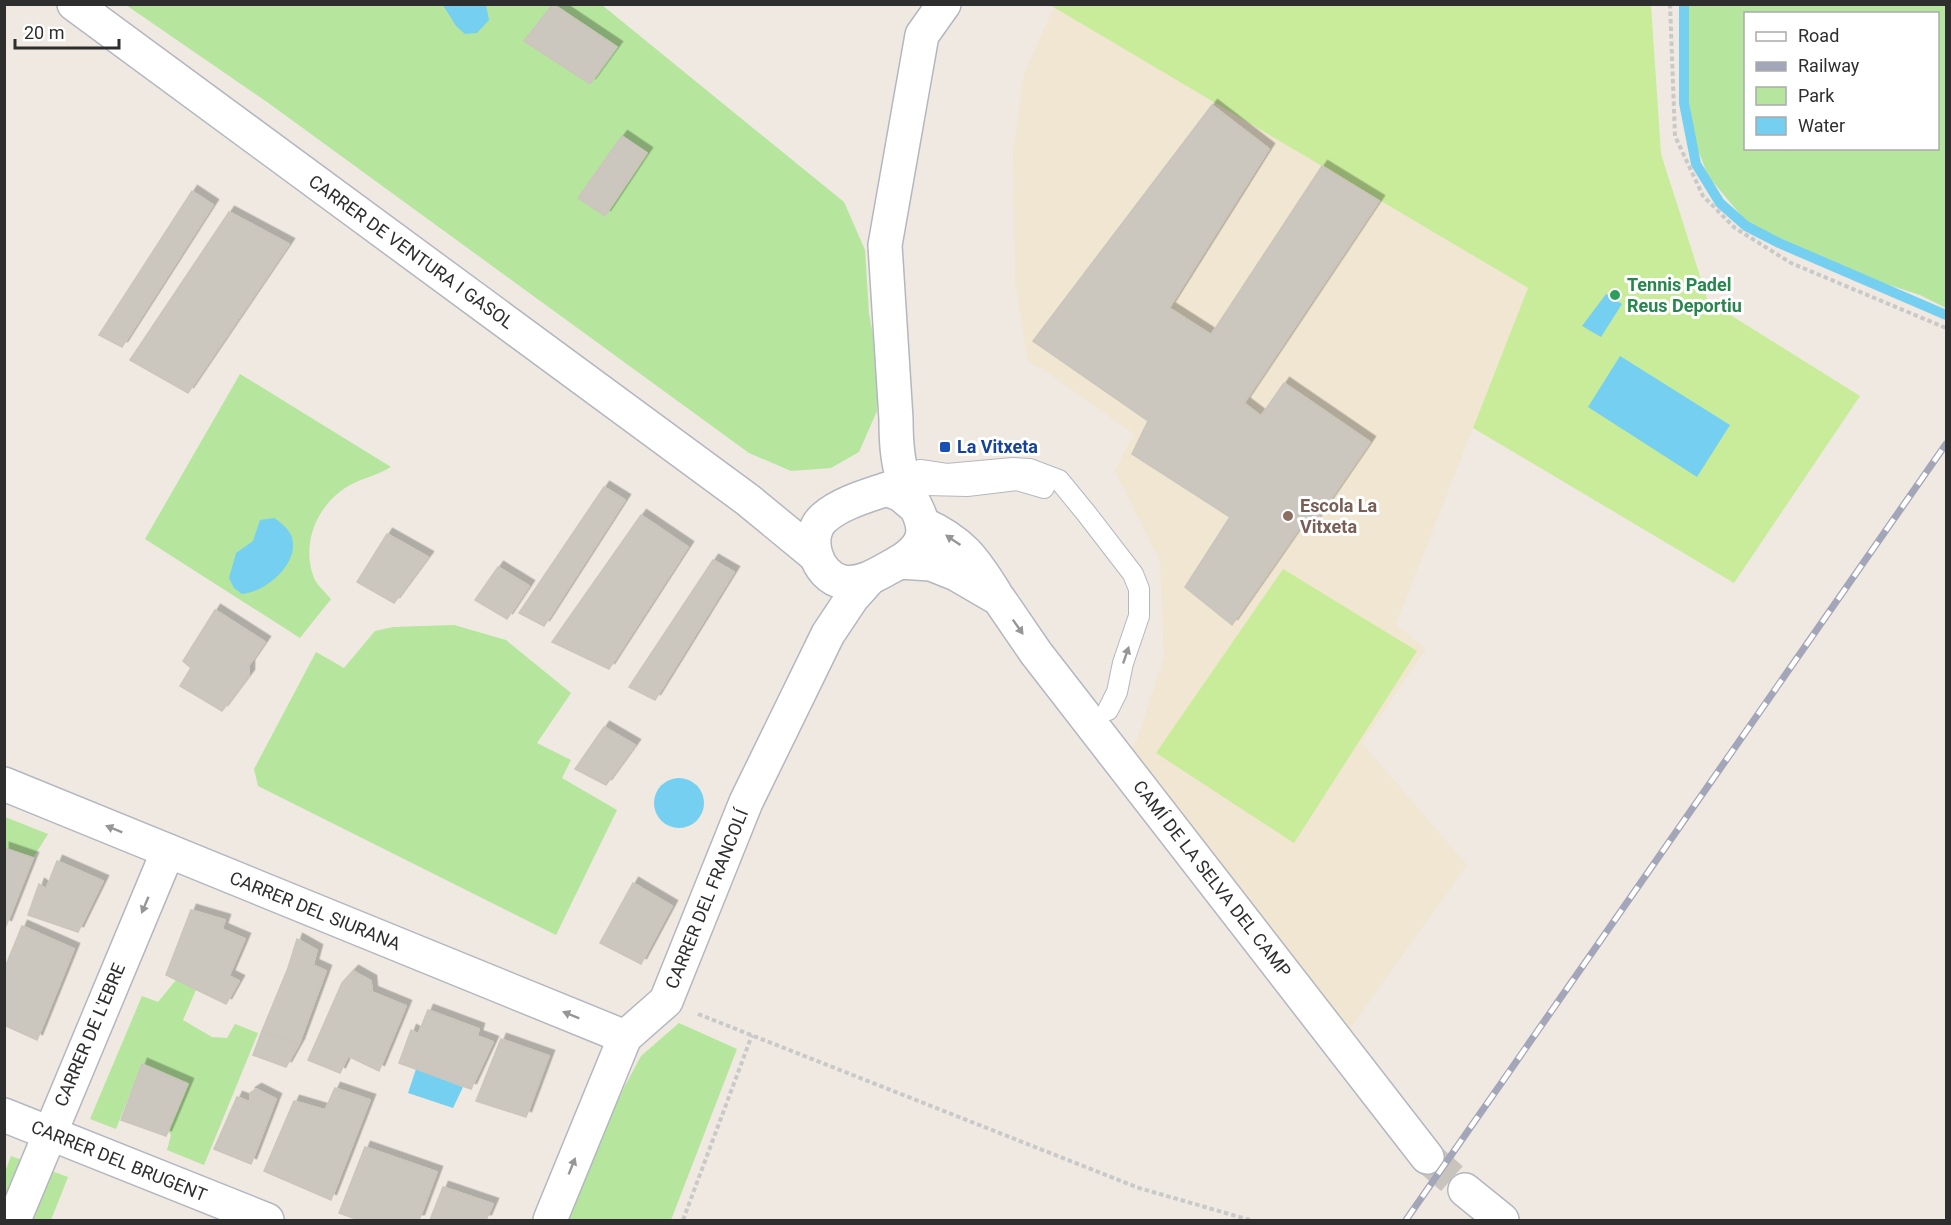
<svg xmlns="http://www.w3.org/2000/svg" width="1951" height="1225" font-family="Roboto,sans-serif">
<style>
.education{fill:#f0e6d1}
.green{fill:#b6e59e;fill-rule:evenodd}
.pitch{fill:#c9ec9a}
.water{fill:#75cff0}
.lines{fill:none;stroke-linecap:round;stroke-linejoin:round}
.stream{stroke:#75cff0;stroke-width:10}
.building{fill:#cbc7bf;stroke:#cbc5ba;stroke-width:1.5;filter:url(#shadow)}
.street-tunnel{stroke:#c8c4bd;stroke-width:33;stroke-dasharray:33 16;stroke-linecap:butt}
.lane-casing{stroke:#b4b7c1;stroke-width:22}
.street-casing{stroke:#b4b7c1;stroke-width:36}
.path{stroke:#c9c9c9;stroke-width:4;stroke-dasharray:4.5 3;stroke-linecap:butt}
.lane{stroke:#fff;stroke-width:20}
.street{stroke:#fff;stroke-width:33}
.rail-casing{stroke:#a3a6b8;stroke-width:7}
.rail{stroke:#fff;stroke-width:4.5;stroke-dasharray:14;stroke-linecap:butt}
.oneway{fill:#969696}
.leisure-dot{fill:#2e9e5b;stroke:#fff;stroke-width:2}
.transit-dot{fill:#1a4fb4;stroke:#fff;stroke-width:2}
.education-dot{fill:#8d6e63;stroke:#fff;stroke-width:2}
.labels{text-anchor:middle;stroke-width:6;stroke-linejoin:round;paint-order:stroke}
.street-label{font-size:18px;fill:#2e2e2e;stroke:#fff}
.leisure-label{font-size:18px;font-weight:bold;fill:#27864d;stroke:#fff;text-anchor:start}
.transit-label{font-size:18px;font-weight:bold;fill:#164399;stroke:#fff;text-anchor:start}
.education-label{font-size:18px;font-weight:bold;fill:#785e54;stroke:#fff;text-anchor:start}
</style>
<defs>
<filter id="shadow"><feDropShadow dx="5.5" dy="-5.5" stdDeviation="0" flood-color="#0004"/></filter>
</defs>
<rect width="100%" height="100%" fill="#efe9e1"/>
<!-- education -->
<path class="education" d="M1054,7L1528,288L1396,624L1426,649L1362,743L1467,865L1339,1044L1123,765L1138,737L1164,658L1160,561L1115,471L1134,434L1044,370L1028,362L1015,281L1013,152L1024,74Z"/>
<!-- green -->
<g class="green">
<path d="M126,5H602L844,202L865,250L869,313L878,363L877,411L859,452L831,468L791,471L749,453L267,102Z"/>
<path d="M1686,5H1946V308L1920,295L1855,274L1786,247L1744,219L1708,176L1690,129ZM1746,14H1938V148H1746Z"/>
<path d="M240,374L391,467C377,476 358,479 345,488C316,507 301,545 314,578C317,585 326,593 331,599L300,638L145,539Z"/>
<path d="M454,625L506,640L571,693L537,743L571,760L562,778L617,810L556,935L258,786L254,769L316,652L344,668L375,631L393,627Z"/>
<path d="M5,817L48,834L33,858L5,848Z"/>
<path d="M176,980L196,990L183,1020L212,1037L227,1038L235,1024L258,1033L204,1165L167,1150L171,1135L168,1131L187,1084L142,1064L116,1129L90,1119L142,996L158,1002Z"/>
<path d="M679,1023L737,1049L671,1220H560L579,1172L641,1056Z"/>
<path d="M11,1156L68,1177L51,1220H5V1172Z"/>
</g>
<!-- pitch -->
<g class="pitch">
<path d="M1050,5H1651L1661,154L1708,301L1860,396L1734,583L1473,428L1528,288Z"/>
<path d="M1283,569L1417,651L1294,843L1156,753Z"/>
</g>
<!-- water -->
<g class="water">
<path d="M443,5H486L489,20L477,33L465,34L456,26Z"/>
<path d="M1606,294L1622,304L1601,337L1582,326Z"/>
<path d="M1620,356L1730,425L1697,477L1588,407Z"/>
<path d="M274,518C280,522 288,528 291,535C302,562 266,592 242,594L234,588L229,578L236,553L253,541L260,520Z"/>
<circle cx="679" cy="803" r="25"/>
<path d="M416,1069L463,1087L453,1108L408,1093Z"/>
</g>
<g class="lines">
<!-- stream -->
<path class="stream" d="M1684,4V103L1696,164L1720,203L1746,226L1779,243L1946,315"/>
</g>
<!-- building -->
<g class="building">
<path d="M553,4L617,47L590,84L524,41Z"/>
<path d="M1212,105L1269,149L1169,308L1211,335L1322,166L1379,201L1244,403L1261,416L1284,383L1370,442L1315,522L1305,520L1232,625L1185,587L1230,517L1132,454L1148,421L1033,341Z"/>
<path d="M622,136L647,153L605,216L578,198Z"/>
<path d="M192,191L213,205L122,347L99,335Z"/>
<path d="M229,212L289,244L188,393L130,360Z"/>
<path d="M604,487L625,500L544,626L519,613Z"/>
<path d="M641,515L688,547L609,669L552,642Z"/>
<path d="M387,534L428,557L394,603L357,582Z"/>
<path d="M713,560L734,572L655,700L629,687Z"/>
<path d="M498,567L529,586L507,619L475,600Z"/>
<path d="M215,610L265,642L249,665V675L222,711L180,686L191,668L183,661Z"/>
<path d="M604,727L635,745L606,785L575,769Z"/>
<path d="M4,848L33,858L6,926L4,925Z"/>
<path d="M57,861L103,881L78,932L28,915L39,884L46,889Z"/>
<path d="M633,883L672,906L641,964L600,943Z"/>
<path d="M191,910L225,920L222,929L245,939L229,976L239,981L226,1004L166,975Z"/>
<path d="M22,926L74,949L37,1040L4,1025V970Z"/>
<path d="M297,939L317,950L313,965L326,971L299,1044L262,1031L288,968Z"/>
<path d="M353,971L371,981L372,992L406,1006L379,1071L348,1056L340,1073L308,1060L342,983Z"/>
<path d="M428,1010L479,1029L477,1036L493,1042L471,1089L399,1063L411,1030L418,1034Z"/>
<path d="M262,1031L299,1044L286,1067L253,1055Z"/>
<path d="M501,1039L549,1056L526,1117L476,1101Z"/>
<path d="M142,1064L188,1084L166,1136L121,1120Z"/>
<path d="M335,1088L370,1100L331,1200L264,1171L294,1101L325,1110Z"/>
<path d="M256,1089L276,1099L251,1164L214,1149L237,1097L250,1102V1093Z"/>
<path d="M365,1147L437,1172L419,1220H359L339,1213Z"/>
<path d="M443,1187L493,1204L486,1220H430Z"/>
</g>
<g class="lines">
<!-- street-tunnel -->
<path class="street-tunnel" d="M1427,1157L1465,1190"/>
<!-- lane casing -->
<g class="lane-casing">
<g id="lane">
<path d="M920,470L947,474L1013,468L1030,469L1059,480L1086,513L1133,574L1139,589V616L1123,663L1117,692L1108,710"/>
<path d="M926,485L967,486L1017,480L1044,488"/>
</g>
</g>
<!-- street casing -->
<g class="street-casing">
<g id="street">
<path d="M74,4L748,500L816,556"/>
<path d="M914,506L901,495L887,489C867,496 841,503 825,517C803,534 816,577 843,582C861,585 878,574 894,565C905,559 918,551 922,537C927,519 910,499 904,482C897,461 896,441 896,419L885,245L922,35L944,4"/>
<path d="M923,524C961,541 974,559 995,593"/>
<path d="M899,562L931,564L956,574L999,599L1036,653L1427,1157"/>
<path d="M4,784L625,1037"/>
<path d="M4,1115L267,1220"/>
<path d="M1465,1190L1502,1220"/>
<path d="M14,1220L168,851"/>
<path d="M550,1220L625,1037L666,1001L746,802L828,634L852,598L869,579"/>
</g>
</g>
<!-- path -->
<g class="path">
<path d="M1670,4L1675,136L1703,196L1735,228L1791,263L1946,328"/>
<path d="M698,1014L1139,1188L1250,1220"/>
<path d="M683,1220L752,1035"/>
</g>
<!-- lane -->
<use href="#lane" class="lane"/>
<!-- street -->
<use href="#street" class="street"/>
<!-- rail casing -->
<g class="rail-casing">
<path id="rail" d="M1406,1220L1946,444"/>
</g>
<!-- rail -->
<use href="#rail" class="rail"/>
</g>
<!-- one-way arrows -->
<defs><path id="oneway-solid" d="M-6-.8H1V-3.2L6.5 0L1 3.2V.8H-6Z" transform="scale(1.5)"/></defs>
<g class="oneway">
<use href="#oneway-solid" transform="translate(953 540) rotate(-146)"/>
<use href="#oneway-solid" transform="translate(1018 627) rotate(55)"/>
<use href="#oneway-solid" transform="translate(1126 655) rotate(-71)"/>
<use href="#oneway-solid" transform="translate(114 829) rotate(-158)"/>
<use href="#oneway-solid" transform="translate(145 905) rotate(113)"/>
<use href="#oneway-solid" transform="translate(571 1015) rotate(-158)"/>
<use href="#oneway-solid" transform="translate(572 1166) rotate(-68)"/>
</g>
<!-- markers -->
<circle class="leisure-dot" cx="1615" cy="295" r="6"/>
<rect class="transit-dot" x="939" y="441" width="12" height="12" rx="3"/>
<circle class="education-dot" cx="1288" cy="516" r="6"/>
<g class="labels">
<!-- street labels -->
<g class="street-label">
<text transform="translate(411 252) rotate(36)" y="6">CARRER DE VENTURA I GASOL</text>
<text transform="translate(1212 879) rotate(52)" y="6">CAMÍ DE LA SELVA DEL CAMP</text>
<text transform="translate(707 899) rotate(-68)" y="6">CARRER DEL FRANCOLÍ</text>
<text transform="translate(315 911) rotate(22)" y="6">CARRER DEL SIURANA</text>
<text transform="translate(90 1035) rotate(-67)" y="6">CARRER DE L'EBRE</text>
<text transform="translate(119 1161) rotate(22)" y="6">CARRER DEL BRUGENT</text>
</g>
<!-- leisure labels -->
<g class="leisure-label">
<text x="1627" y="291">Tennis Padel<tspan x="1627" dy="21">Reus Deportiu</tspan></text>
</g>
<!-- transit labels -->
<g class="transit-label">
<text x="957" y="453">La Vitxeta</text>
</g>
<!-- education labels -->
<g class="education-label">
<text x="1300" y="512">Escola La<tspan x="1300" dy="21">Vitxeta</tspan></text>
</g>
</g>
<!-- border -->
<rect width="1951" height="1225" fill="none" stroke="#2e2e2e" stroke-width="12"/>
<!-- legend -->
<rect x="1744" y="12" width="195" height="138" fill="#ffffff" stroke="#ababab" stroke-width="1.5"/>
<rect x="1756" y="32" width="30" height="9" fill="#ffffff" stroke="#ababab" stroke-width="1.5"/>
<text x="1798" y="42" font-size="18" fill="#2e2e2e">Road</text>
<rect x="1756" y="62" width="30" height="9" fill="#a3a6b8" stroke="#ababab" stroke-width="1.5"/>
<text x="1798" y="72" font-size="18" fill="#2e2e2e">Railway</text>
<rect x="1756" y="87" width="30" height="18" fill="#b6e59e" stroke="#ababab" stroke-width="1.5"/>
<text x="1798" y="102" font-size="18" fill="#2e2e2e">Park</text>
<rect x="1756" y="117" width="30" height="18" fill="#75cff0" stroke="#ababab" stroke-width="1.5"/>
<text x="1798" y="132" font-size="18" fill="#2e2e2e">Water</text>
<!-- scale -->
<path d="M15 39v9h104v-9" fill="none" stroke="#2e2e2e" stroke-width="3"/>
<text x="24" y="39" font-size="18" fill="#2e2e2e" stroke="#ffffff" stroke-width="4.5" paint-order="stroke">20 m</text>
</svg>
